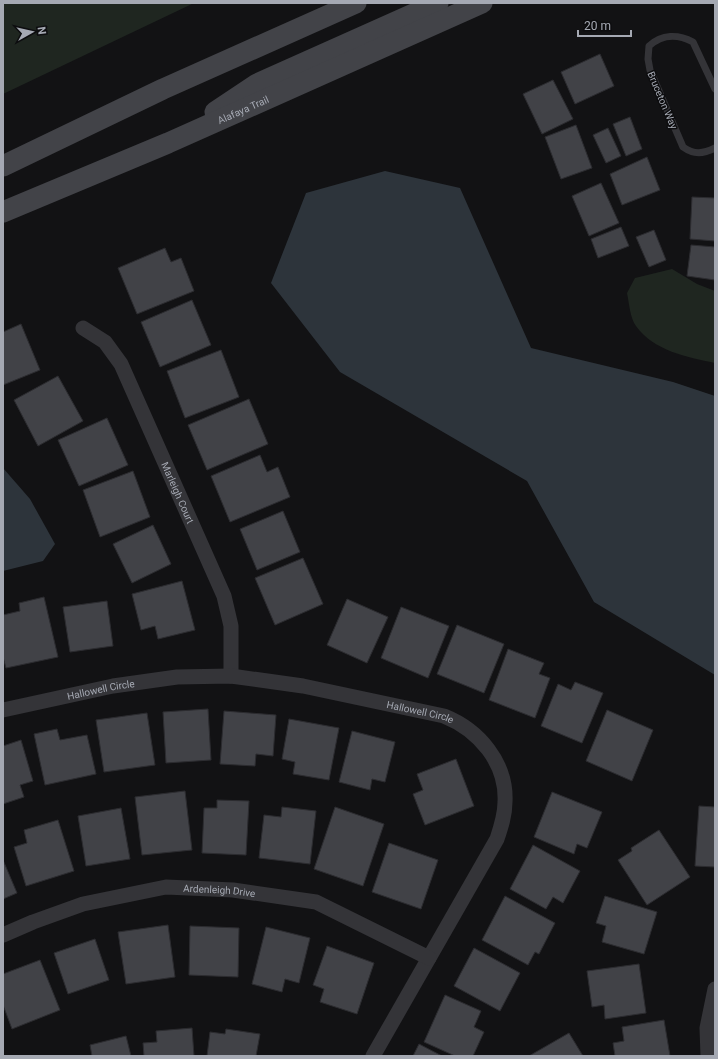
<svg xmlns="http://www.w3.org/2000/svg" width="718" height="1059" font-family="Roboto,sans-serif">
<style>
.green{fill:#1f2620}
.water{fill:#2d343b}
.building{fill:#414247;stroke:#2c2c30}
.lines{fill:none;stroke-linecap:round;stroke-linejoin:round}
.service{stroke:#343438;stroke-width:7}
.minor{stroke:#343438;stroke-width:15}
.secondary{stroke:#424348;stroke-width:21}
.labels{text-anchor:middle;stroke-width:3;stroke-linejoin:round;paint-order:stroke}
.street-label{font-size:10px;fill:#a5a9b3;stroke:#0d0d0f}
</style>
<rect width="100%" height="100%" fill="#121214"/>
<!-- green -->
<g class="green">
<path d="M3,3H194L3,94Z"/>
<path d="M672,269L697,284L715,291V363C687,357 654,351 636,326C630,318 629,302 627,293L635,278Z"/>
</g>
<!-- water -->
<g class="water">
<path d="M385,171L460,188L531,348L673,382L715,396V675L594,602L527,481L340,372L271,283L306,193Z"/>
<path d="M3,468L30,499L55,544L43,561L3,571Z"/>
</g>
<!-- building -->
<g class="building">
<path d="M600,54L614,86L575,104L561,72Z"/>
<path d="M553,80L573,119L542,134L523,94Z"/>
<path d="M630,117L642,149L626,156L613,124Z"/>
<path d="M576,125L592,168L561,179L545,137Z"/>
<path d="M608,128L621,156L606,163L593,135Z"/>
<path d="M647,157L660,190L622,205L610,174Z"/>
<path d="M601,183L619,223L589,236L572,196Z"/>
<path d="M692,197L715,198V241L690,239Z"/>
<path d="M621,227L629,246L598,258L591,239Z"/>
<path d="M654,230L666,260L649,267L636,237Z"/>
<path d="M691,245L715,247V280L687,276Z"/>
<path d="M165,248L171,262L181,258L194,291L137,314L118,268Z"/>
<path d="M192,300L211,345L160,367L141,322Z"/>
<path d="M21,324L40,370L3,385V332Z"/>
<path d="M221,350L239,397L185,418L167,371Z"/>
<path d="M58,376L83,421L38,446L14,400Z"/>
<path d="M249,399L268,444L207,470L188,425Z"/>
<path d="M107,418L128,465L79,486L58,440Z"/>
<path d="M260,455L267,472L278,467L290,497L230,522L211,476Z"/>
<path d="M133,471L150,517L100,537L83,490Z"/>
<path d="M283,511L300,552L257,570L240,529Z"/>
<path d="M153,525L171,564L132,583L113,544Z"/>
<path d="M303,558L323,604L275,625L255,578Z"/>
<path d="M182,581L195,630L158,639L155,626L141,630L132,594Z"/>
<path d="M44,597L58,657L6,668L3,657V615L20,611L19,603Z"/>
<path d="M347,599L388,617L367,663L327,645Z"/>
<path d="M107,601L113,646L70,652L63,607Z"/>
<path d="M401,607L449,626L428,678L381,658Z"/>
<path d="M457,625L504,644L484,693L437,674Z"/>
<path d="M508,649L544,663L539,674L550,678L535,718L489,700Z"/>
<path d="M575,682L603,693L582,743L541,726L558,684L571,690Z"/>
<path d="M208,709L211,760L166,763L163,712Z"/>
<path d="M607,710L653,730L632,781L586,761Z"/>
<path d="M224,711L276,715L273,756L256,754L255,766L220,764Z"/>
<path d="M147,713L155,765L104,772L96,720Z"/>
<path d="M289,719L339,728L329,780L293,774L295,762L282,759Z"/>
<path d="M57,729L60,740L87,735L96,774L45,785L34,734Z"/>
<path d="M352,731L395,742L385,782L372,779L370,790L339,782Z"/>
<path d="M21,740L33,781L20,785L24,797L3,804V746Z"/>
<path d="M456,759L474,806L425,825L413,794L423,790L417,774Z"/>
<path d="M185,791L192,850L142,855L135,797Z"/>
<path d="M552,792L602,812L587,848L577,844L574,854L534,837Z"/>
<path d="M217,800L249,801L246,855L202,853L204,808H217Z"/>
<path d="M699,806L715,807V867L695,866Z"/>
<path d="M282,807L316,811L310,864L259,858L264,815L281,817Z"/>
<path d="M335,807L384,824L363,886L314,869Z"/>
<path d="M121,808L130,859L86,866L78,816Z"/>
<path d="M58,820L74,871L26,886L14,847L27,843L24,830Z"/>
<path d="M659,830L690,877L647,905L618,860L632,851L631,848Z"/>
<path d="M389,843L438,860L421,909L372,892Z"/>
<path d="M533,845L580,871L563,903L553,897L546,909L510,889Z"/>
<path d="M3,860L17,893L3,899Z"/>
<path d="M505,896L555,923L539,954L535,952L528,965L482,940Z"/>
<path d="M605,896L657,912L644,954L602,942L606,926L596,923Z"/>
<path d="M168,925L175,977L126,984L118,932Z"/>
<path d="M190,926L239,928L238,977L189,975Z"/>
<path d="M266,927L310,938L299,983L285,979L282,992L252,984Z"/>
<path d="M95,939L109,980L68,994L54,953Z"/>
<path d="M327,946L374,963L357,1014L320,1002L324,989L313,985Z"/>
<path d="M474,948L520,973L500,1011L454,986Z"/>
<path d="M40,960L60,1010L12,1029L3,1005V974Z"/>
<path d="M639,964L646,1013L605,1019L604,1005L592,1007L587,971Z"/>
<path d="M445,995L481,1011L474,1027L484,1032L473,1056H455L424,1042Z"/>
<path d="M664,1020L670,1056H615L613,1043L624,1041L622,1027Z"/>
<path d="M192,1028L194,1056H144L143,1043L157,1042L156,1031Z"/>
<path d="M226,1029L260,1034L256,1056H207L210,1032L225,1034Z"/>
<path d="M569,1033L583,1056H529Z"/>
<path d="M126,1036L131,1056H92L90,1045Z"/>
<path d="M419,1044L442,1056H413Z"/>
</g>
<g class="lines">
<!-- service -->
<path class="service" d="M715,89L693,42C678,34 662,34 649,46L648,59L650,70L683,147C694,155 703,154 715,148"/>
<!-- minor -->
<g class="minor">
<path id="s1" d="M83,328L105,342L121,364L224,596L231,626V676"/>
<path id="s2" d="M3,710L113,686L177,677L231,676L303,686L444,716C479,730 507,763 505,802C505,815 501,827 497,839L373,1056"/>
<path id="s3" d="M3,935L33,922L83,904L166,887L233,890L316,902L429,958"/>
<path d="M708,1056L707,1028L715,989"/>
</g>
<!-- secondary -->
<g class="secondary">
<path d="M215,112L257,84L438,3"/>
<path d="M3,166L163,89L356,3"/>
<path id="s4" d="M3,212L168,143L482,3"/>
</g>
</g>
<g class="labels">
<!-- street labels -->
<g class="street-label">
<text transform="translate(663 100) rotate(67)" y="4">Bruceton Way</text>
<text dy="4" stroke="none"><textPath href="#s4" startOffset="261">Alafaya Trail</textPath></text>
<text dy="4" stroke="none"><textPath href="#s1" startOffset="194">Marleigh Court</textPath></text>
<text dy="4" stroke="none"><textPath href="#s2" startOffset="100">Hallowell Circle</textPath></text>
<text dy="4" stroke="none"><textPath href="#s2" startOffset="424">Hallowell Circle</textPath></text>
<text dy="4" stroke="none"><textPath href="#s3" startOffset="224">Ardenleigh Drive</textPath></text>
</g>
</g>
<!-- border -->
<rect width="718" height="1059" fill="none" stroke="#a5a9b3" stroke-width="8"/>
<!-- north arrow -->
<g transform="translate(32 32) rotate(82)" stroke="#0d0d0f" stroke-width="3" paint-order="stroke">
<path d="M0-3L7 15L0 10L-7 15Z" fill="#a5a9b3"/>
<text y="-6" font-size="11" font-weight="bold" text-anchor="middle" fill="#a5a9b3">N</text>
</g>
<!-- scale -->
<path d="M578 30v6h53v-6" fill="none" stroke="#a5a9b3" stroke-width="2"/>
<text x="584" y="30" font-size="12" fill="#a5a9b3" stroke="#0d0d0f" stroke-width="3" paint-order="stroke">20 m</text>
</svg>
